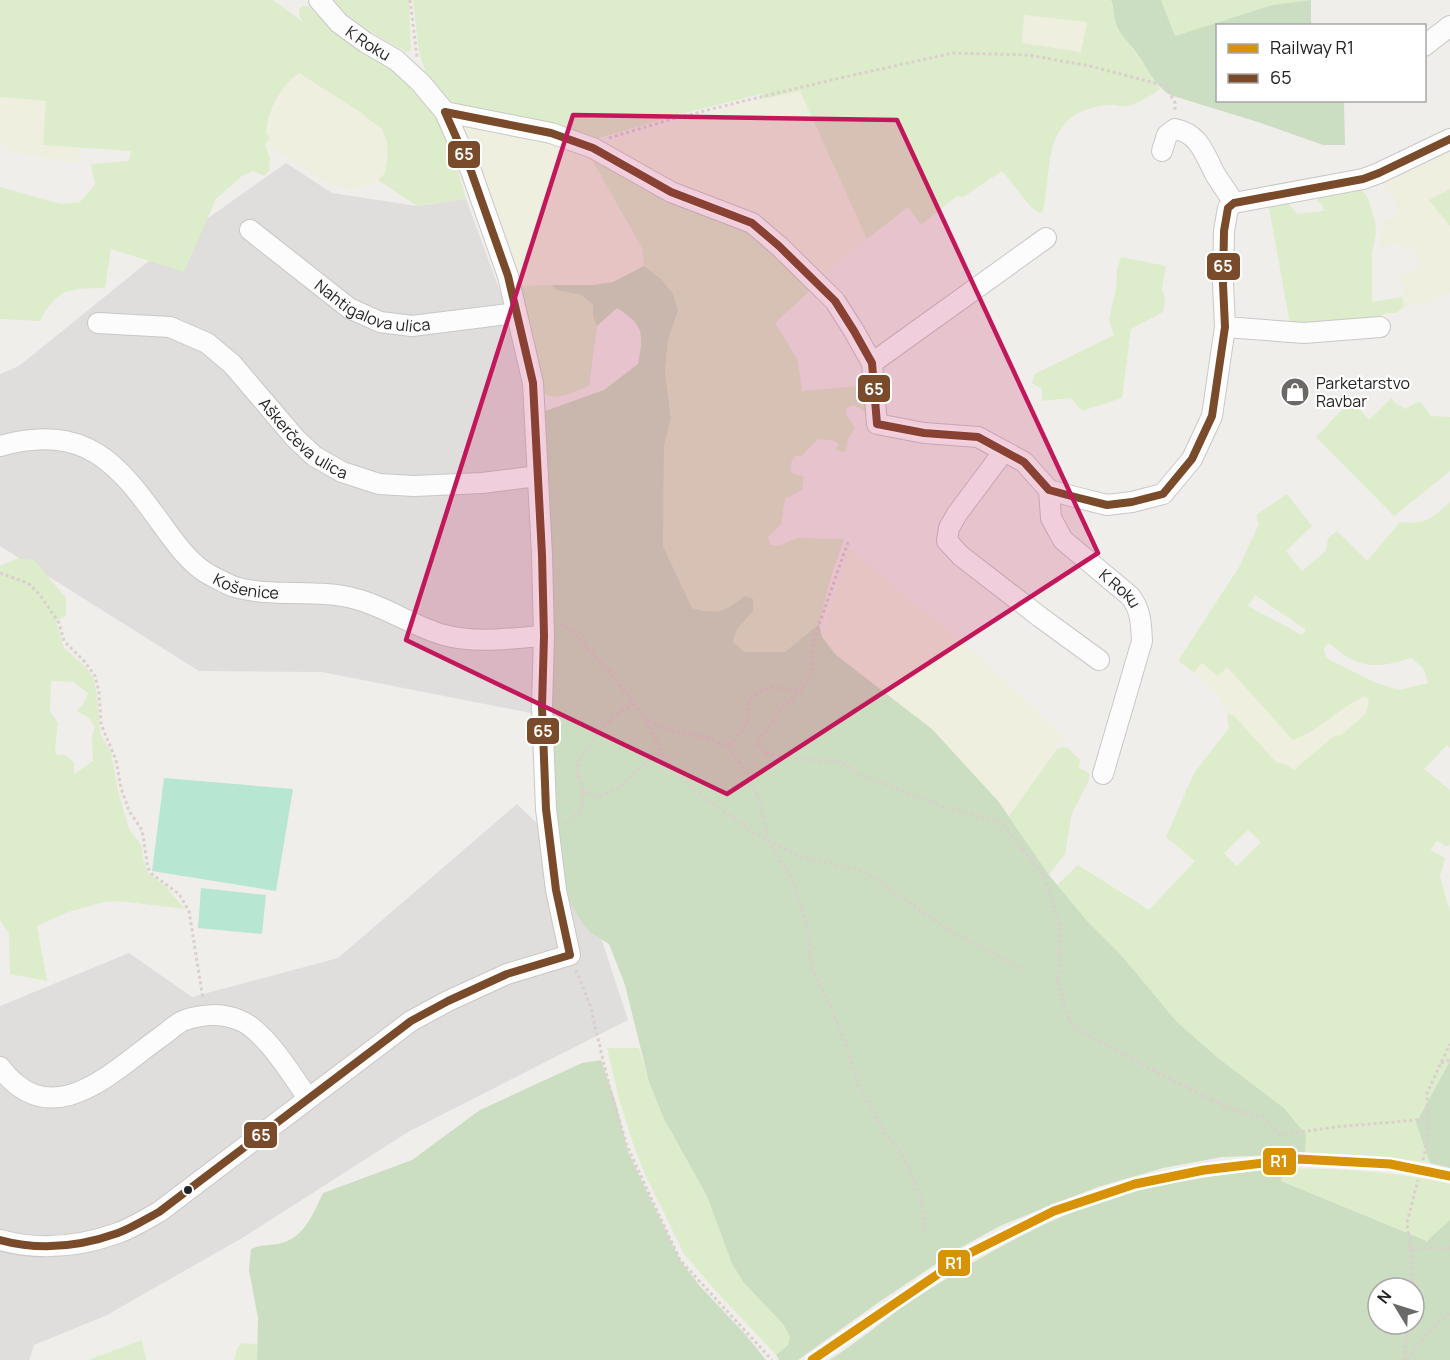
<svg xmlns="http://www.w3.org/2000/svg" width="1450" height="1360" font-family="Manrope,sans-serif">
<style>
.residential{fill:#dfdedc}
.farmland{fill:#efefdf}
.grass{fill:#ddeccb;fill-rule:evenodd}
.forest{fill:#cbdec1;fill-rule:evenodd}
.pitch{fill:#b7e6d2}
.lines{fill:none;stroke-linecap:round;stroke-linejoin:round}
.minor-casing{stroke:#c9c8c7;stroke-width:22}
.path{stroke:#dccecd;stroke-width:3;stroke-dasharray:3 3;stroke-linecap:butt}
.minor{stroke:#fdfcfc;stroke-width:20}
.bus-1-casing{stroke:#fff;stroke-width:12}
.bus-1{stroke:#7a4b2a;stroke-width:8}
.rail-1-casing{stroke:#fff;stroke-width:14}
.rail-1{stroke:#d79205;stroke-width:9}
.marked{fill:#c2185b;fill-opacity:0.2;stroke:#c2185b;stroke-width:4.5;stroke-linejoin:round}
.bus-dot{fill:#222;stroke:#fff;stroke-width:2}
.labels{text-anchor:middle;stroke-width:4.5;stroke-linejoin:round;paint-order:stroke}
.street-label{font-size:16px;fill:#222;stroke:#fff}
.poi-label{font-size:16px;fill:#222;stroke:#fff;text-anchor:start}
.line-badge{stroke:#fff;stroke-width:2}
.badge-label{font-size:16px;text-anchor:middle;font-weight:bold;fill:#fff}
</style>
<rect width="100%" height="100%" fill="#f0eeeb"/>
<!-- residential -->
<g class="residential">
<path d="M286,163L332,193L417,206L466,199L501,294L522,382L529,494L536,714L322,672L199,671L0,546V374L19,366L160,252Z"/>
<path d="M517,804L576,861L628,1020L408,1132L244,1237L105,1316L34,1345L29,1360H0V1006L129,953L192,997L338,958Z"/>
</g>
<!-- farmland -->
<g class="farmland">
<path d="M1024,15L1087,22L1081,52L1022,43Z"/>
<path d="M299,73L357,110L382,128L387,142L385,173L371,185L348,189L329,184L265,144L270,138L266,133L267,119L286,85Z"/>
<path d="M800,91L867,239L819,280L696,197L602,143L746,103Z"/>
<path d="M0,97L46,101L43,145L81,147L79,162L75,163L7,151L5,143L0,142Z"/>
<path d="M466,123L587,151L642,248L644,266L613,282L593,285L517,286L461,129Z"/>
<path d="M1447,145L1450,158V189L1429,200L1450,226V292L1423,305L1404,307L1401,275L1420,269L1414,246L1402,249L1399,243L1379,249L1383,221L1398,215L1394,196L1384,189L1382,178Z"/>
<path d="M849,547L893,586L961,640L1065,738L1009,816L999,802L932,729L836,655L822,637Z"/>
<path d="M1202,663L1227,667L1263,709L1307,736L1352,701L1365,696L1369,700L1366,714L1341,736H1334L1294,770L1285,764L1277,763L1234,716L1227,713L1216,693L1194,672Z"/>
</g>
<!-- grass -->
<g class="grass">
<path d="M0,0H273L303,22L299,15V9L303,6H308L340,36L361,52L383,63L400,77L434,110L455,161L466,199L417,206L378,180L385,173L387,159V142L382,129L357,110L299,73C281,85 267,112 266,133L270,138L265,144L270,158L269,171L264,176L253,171L242,176L216,199L184,272L111,249L105,288C69,289 58,287 40,321L0,319V187L61,204L80,202L95,185L91,164L129,161L131,151L43,145L46,101L0,97Z"/>
<path d="M332,0H409L411,50L407,52C380,39 352,21 332,0Z"/>
<path d="M413,0H1111L1116,24L1160,89C1151,95 1139,104 1127,106C1123,107 1118,105 1113,105C1083,106 1063,116 1053,146C1047,167 1048,190 1043,211L1040,213L1031,207L1002,171L963,197L957,196L921,225L908,207L867,239L800,91L764,99L761,94L677,115L593,140L475,113L447,99L430,84L419,53ZM1024,15L1087,22L1081,52L1022,43Z"/>
<path d="M1161,0H1311L1272,5L1175,36Z"/>
<path d="M587,151L758,233L814,287L775,323L798,360L802,391L867,385V413L854,405L846,408L847,416L855,428L848,438L846,450L843,452L835,449L839,445L835,441L818,439L802,456H795C791,462 789,466 792,473L804,477L802,490L785,499L781,524L768,537L770,545L779,546L797,538L844,539L830,580L819,624L785,652H744L733,643L737,629L753,611L709,612L692,608L663,546L664,446L671,417L665,372L668,340L678,311L660,278L644,266L642,248Z"/>
<path d="M1359,186L1368,198L1375,221L1376,234L1372,253V302L1402,297L1404,307L1396,313H1387L1377,318L1323,324H1290L1268,202L1288,203L1297,214L1324,211L1322,204L1317,201L1319,195Z"/>
<path d="M1450,189V226L1429,200Z"/>
<path d="M1121,257L1166,266L1162,289L1165,300L1163,312L1131,329L1122,398L1082,411L1071,398L1042,401V389L1032,383L1035,374L1114,335L1109,320L1116,289L1117,270Z"/>
<path d="M551,285L556,290L581,295L593,306V317L597,326L589,386C576,391 555,402 543,393L517,286Z"/>
<path d="M1347,394L1369,420L1391,398L1396,404L1406,409L1415,403L1421,402L1431,416L1450,417V471L1394,516L1316,437L1342,410L1335,402Z"/>
<path d="M1287,494L1312,526L1286,551L1302,571L1326,551L1328,538L1337,531L1367,561L1400,522C1426,525 1432,518 1450,502V748L1447,745L1424,769L1450,790V845L1446,846L1437,841L1430,850L1445,858L1440,877L1450,912V1061L1416,1123L1430,1163C1389,1157 1347,1153 1305,1154L1306,1135L1285,1109L1218,1058L1177,1022L1122,956L1088,922L1057,885L1078,865L1149,910L1195,861L1166,837L1194,773L1229,728L1227,713L1234,716L1277,763L1285,764L1294,770L1334,736L1341,735L1366,714L1369,700L1365,696C1339,707 1320,731 1293,740L1227,667L1218,676L1202,663L1194,672L1178,661L1239,567L1259,524L1256,515ZM1255,595L1306,630L1302,635L1248,606ZM1328,643C1335,647 1340,653 1347,657C1369,670 1388,665 1411,658L1424,669L1428,683L1399,690L1376,683L1330,660L1326,657L1324,648ZM1248,830L1261,842L1237,866L1224,853Z"/>
<path d="M19,558L34,560L66,598V615L56,621L64,648L86,667L94,679L97,694L100,733L111,752L118,791L129,829L142,846L143,858L148,873L164,885L185,909L119,901L104,902L68,912L37,926L47,981L10,974L9,934L0,920V566ZM51,681L74,682L88,693L83,704L77,711L89,718L95,728L92,736L93,761L74,774V763L65,755H57L55,749L58,723L50,711Z"/>
<path d="M1064,747L1068,748L1080,760L1079,768L1089,773V780L1072,813L1065,854L1049,875L1009,816L1058,748Z"/>
<path d="M607,1048H639L649,1082L664,1119L707,1196L732,1264L744,1283L783,1324L790,1337L788,1345L776,1355L715,1290L684,1254L645,1174L634,1147L619,1099Z"/>
<path d="M1285,1168C1340,1169 1396,1171 1450,1184V1220L1428,1241L1281,1181Z"/>
<path d="M142,1340L146,1360H88Z"/>
<path d="M242,1343L257,1344V1360H234L237,1349Z"/>
</g>
<!-- forest -->
<g class="forest">
<path d="M1111,0H1161L1175,36L1272,5L1311,0V25L1218,26V100L1344,101L1345,145H1323L1261,123L1170,95C1153,84 1147,67 1135,51C1129,42 1119,34 1116,23C1113,15 1114,7 1111,0Z"/>
<path d="M644,266L660,278L673,294L678,311L668,340L665,372L671,418L664,446L663,546L692,608C719,615 724,612 745,596L753,599V611L737,629L733,642L744,652H785L819,624L822,637L836,655L932,729L999,802L1049,875L1088,922L1122,956L1177,1022L1218,1058L1285,1109L1306,1135L1305,1154L1222,1157L1163,1168L1098,1187L1051,1205L1000,1226L960,1248L879,1302L798,1360H779L776,1355L788,1345L790,1337L783,1324L744,1283L732,1264L707,1196L664,1119L649,1082L625,985L609,944L591,933L583,924L567,898L557,850L551,720L553,656L545,411L604,390L638,364C644,333 644,325 617,308L597,326L593,317V305L581,295L556,290L551,285H593L613,282Z"/>
<path d="M601,1060L615,1100L628,1152L680,1260L699,1285L745,1334L766,1360H257L258,1318L249,1270L251,1249C261,1244 268,1246 278,1244C304,1239 313,1214 323,1193L412,1160L480,1110L582,1063Z"/>
<path d="M1450,1061V1168L1430,1163L1416,1123Z"/>
<path d="M1285,1168L1281,1181L1427,1241L1450,1220V1360H829C859,1342 885,1318 914,1299C983,1255 1056,1211 1136,1191C1184,1179 1235,1173 1285,1168ZM1378,1288H1414V1324H1378Z"/>
</g>
<!-- pitch -->
<g class="pitch">
<path d="M164,778L293,789L276,891L152,871Z"/>
<path d="M201,888L266,895L262,934L198,928Z"/>
</g>
<g class="lines">
<!-- minor casing -->
<g class="minor-casing">
<g id="minor">
<path id="s1" d="M319,0L339,23L365,42L396,60L420,82L445,112"/>
<path d="M1424,46L1450,26"/>
<path d="M1162,151L1167,135L1175,129C1199,133 1205,155 1215,174C1221,184 1228,193 1234,203"/>
<path id="s2" d="M250,230L349,308L380,322L412,326L516,313"/>
<path id="s3" d="M98,323L170,327L207,343L232,364L295,438L314,456L342,472L379,484L414,486L482,483L538,476"/>
<path d="M1225,327L1304,333L1380,327"/>
<path d="M872,363L1046,238"/>
<path id="s4" d="M0,446C86,423 117,462 163,526C176,544 191,565 210,575C218,579 226,584 235,587C272,598 317,588 356,599C387,607 414,627 444,635C477,644 511,638 544,636"/>
<path d="M1004,451L957,514L949,528L947,541L961,556L1040,617L1099,660"/>
<path id="s5" d="M1049,490L1051,518L1063,540L1130,596C1141,610 1141,623 1142,641L1103,774"/>
<path d="M0,1067C51,1135 111,1073 159,1038C167,1033 176,1023 185,1020C202,1014 222,1013 239,1020C265,1030 292,1076 308,1098"/>
<path d="M0,1240C40,1251 79,1247 118,1233C132,1228 146,1219 159,1212L411,1021L448,1001L507,974L570,955L556,890L546,809L542,707L544,636L542,555L533,383L508,276L471,171L445,112L551,133L593,148L671,192L752,223L779,246L835,301L854,331L872,363L877,424L924,433L978,437L1024,462L1049,490L1075,497L1107,505L1132,502L1163,494L1192,459L1212,416L1225,327L1223,284L1224,231L1228,208L1234,203L1363,179L1379,173L1450,139"/>
</g>
</g>
<!-- path -->
<g class="path">
<path d="M410,0L417,57"/>
<path d="M609,138L672,119L748,100L840,78L953,53L1028,55L1090,66L1166,86L1175,103V112"/>
<path d="M848,542L813,642L811,675L801,690L781,710L756,743L766,753L798,759L841,762L858,774L950,809L1001,822L1044,876L1061,930L1058,985L1071,1025L1152,1070L1226,1107L1265,1118L1280,1135L1335,1127L1428,1119"/>
<path d="M0,573L28,583L40,595L59,623L64,641L85,662L95,676L99,691L101,724L116,760L121,788L129,811L142,830L148,868L152,874L179,894L189,911L203,999"/>
<path d="M561,624L571,630L609,671L647,721L671,730L704,737L729,746L747,724L748,704L754,695L770,687L801,690"/>
<path d="M647,721L664,757L692,788L754,833L799,856L865,872L947,929L1024,970"/>
<path d="M729,746L747,774L760,802L768,840L794,883L808,929L811,967L828,1001L847,1048L858,1084L885,1133L903,1156L922,1199L924,1236"/>
<path d="M583,790L598,797L617,789L649,759L662,752"/>
<path d="M565,824L582,809L583,790L577,774L578,763L596,735L615,715L635,703"/>
<path d="M576,970L590,1005L609,1085L627,1146L680,1260L772,1360"/>
<path d="M1441,1063L1450,1060"/>
<path d="M1423,1160L1428,1138L1427,1093L1450,1044"/>
<path d="M1411,1249L1450,1248"/>
<path d="M1412,1288L1411,1249L1407,1223L1418,1180"/>
<path d="M1404,1360L1408,1324"/>
<path d="M1407,1360L1427,1334L1450,1313"/>
</g>
<!-- minor -->
<use href="#minor" class="minor"/>
<!-- bus-1 casing -->
<g class="bus-1-casing">
<path id="bus-1" d="M0,1240C40,1251 79,1247 118,1233C132,1228 146,1219 159,1212L411,1021L448,1001L507,974L570,955L556,890L546,809L542,707L544,636L542,555L533,383L508,276L471,171L445,112L551,133L593,148L671,192L752,223L779,246L835,301L854,331L872,363L877,424L924,433L978,437L1024,462L1049,490L1075,497L1107,505L1132,502L1163,494L1192,459L1212,416L1225,327L1223,284L1224,231L1228,208L1234,203L1363,179L1379,173L1450,139"/>
</g>
<!-- bus-1 -->
<use href="#bus-1" class="bus-1"/>
<!-- rail-1 casing -->
<g class="rail-1-casing">
<path id="rail-1" d="M812,1360L966,1255L1054,1211L1135,1184L1204,1170L1298,1159L1390,1164L1450,1176"/>
</g>
<!-- rail-1 -->
<use href="#rail-1" class="rail-1"/>
</g>
<!-- marked area -->
<path class="marked" d="M573,115L897,120L1098,553L727,794L406,640Z"/>
<!-- icons -->
<defs>
<g id="shop-disc" transform="scale(1.5)"><circle r="9.5" fill="#6a6968" stroke="#fff"/><path d="M-5-2.5h2.3a2.7 3.5 0 0 1 5.4 0H5L5.5 6h-11ZM-1.5-2.5h3a1.5 2.3 0 0 0-3 0Z" fill="#fff"/></g>
</defs>
<g fill-rule="evenodd">
<use href="#shop-disc" x="1295" y="392"/>
</g>
<!-- markers -->
<circle class="bus-dot" cx="188" cy="1190" r="5"/>
<g class="labels">
<!-- street labels -->
<g class="street-label">
<text dy="6" stroke="none"><textPath href="#s1" startOffset="66">K Roku</textPath></text>
<text dy="6" stroke="none"><textPath href="#s2" startOffset="148">Nahtigalova ulica</textPath></text>
<text dy="6" stroke="none"><textPath href="#s3" startOffset="249">Aškerčeva ulica</textPath></text>
<text dy="6" stroke="none"><textPath href="#s4" startOffset="306">Košenice</textPath></text>
<text dy="6" stroke="none"><textPath href="#s5" startOffset="128">K Roku</textPath></text>
</g>
<!-- poi labels -->
<g class="poi-label">
<text x="1316" y="389">Parketarstvo<tspan x="1316" dy="18">Ravbar</tspan></text>
</g>
</g>
<g class="line-badge">
<rect x="447" y="140" width="34" height="29" rx="6" fill="#7a4b2a"/>
<rect x="1206" y="252" width="35" height="29" rx="6" fill="#7a4b2a"/>
<rect x="857" y="374" width="34" height="29" rx="6" fill="#7a4b2a"/>
<rect x="526" y="717" width="34" height="28" rx="6" fill="#7a4b2a"/>
<rect x="243" y="1121" width="35" height="28" rx="6" fill="#7a4b2a"/>
<rect x="1262" y="1147" width="35" height="29" rx="6" fill="#d79205"/>
<rect x="937" y="1249" width="34" height="28" rx="6" fill="#d79205"/>
</g>
<g class="badge-label">
<text x="464" y="160">65</text>
<text x="1223" y="272">65</text>
<text x="874" y="395">65</text>
<text x="543" y="737">65</text>
<text x="261" y="1141">65</text>
<text x="1279" y="1167">R1</text>
<text x="954" y="1269">R1</text>
</g>
<!-- legend -->
<rect x="1216" y="24" width="210" height="78" fill="#ffffff" stroke="#a7a7a7" stroke-width="1.5"/>
<rect x="1228" y="44" width="30" height="9" fill="#d79205" stroke="#a7a7a7" stroke-width="1.5"/>
<text x="1270" y="54" font-size="18" fill="#222222">Railway R1</text>
<rect x="1228" y="74" width="30" height="9" fill="#7a4b2a" stroke="#a7a7a7" stroke-width="1.5"/>
<text x="1270" y="84" font-size="18" fill="#222222">65</text>
<!-- north arrow -->
<g transform="translate(1396 1306) rotate(308)"><circle r="28" fill="#ffffff" stroke="#a7a7a7" stroke-width="1.5"/>
<path d="M0-4.5L10 22L0 15L-10 22Z" fill="#6a6968"/>
<text y="-9" font-size="16" font-weight="bold" text-anchor="middle" fill="#222222">N</text>
</g>
</svg>
